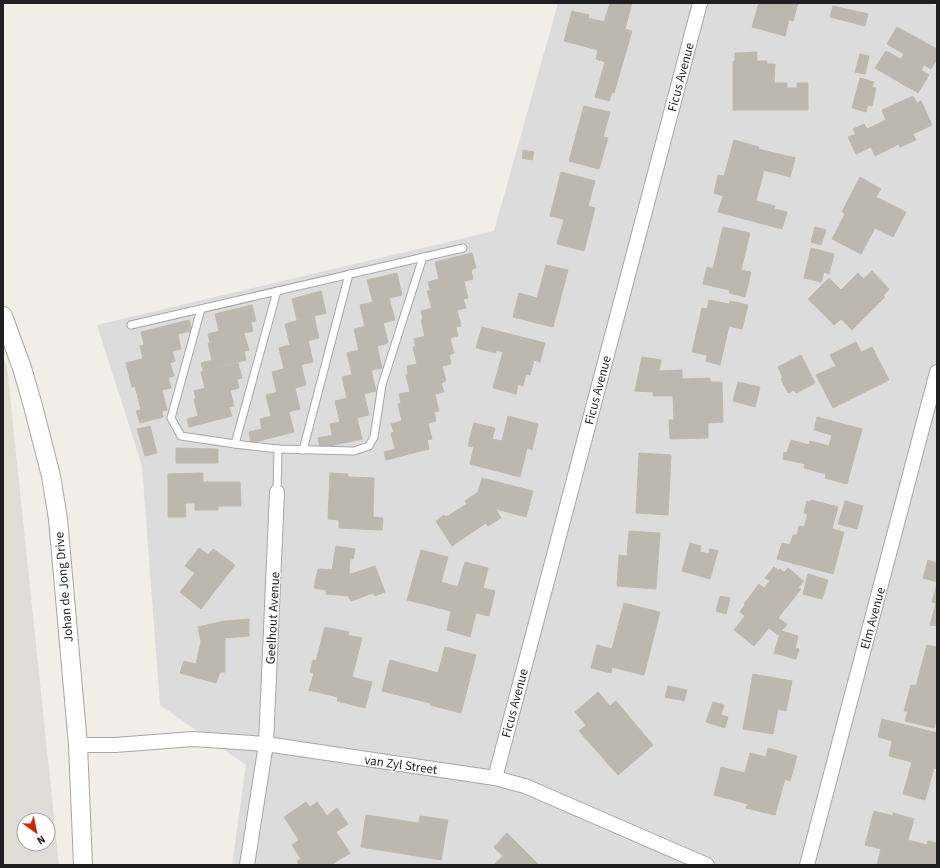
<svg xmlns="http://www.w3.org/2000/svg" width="940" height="868" font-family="'Source Sans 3',sans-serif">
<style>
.residential{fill:#dddcdc}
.airport{fill:#deded7;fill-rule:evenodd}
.building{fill:#bcb7af;stroke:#c1b8a9}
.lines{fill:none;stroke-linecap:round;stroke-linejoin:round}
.service-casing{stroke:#a6a6a6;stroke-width:9}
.minor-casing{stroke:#a6a6a6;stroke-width:16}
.tertiary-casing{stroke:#a6a6a6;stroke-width:20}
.service{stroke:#fff;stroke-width:7}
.minor{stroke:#fff;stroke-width:14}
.tertiary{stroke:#fff;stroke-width:18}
.labels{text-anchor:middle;stroke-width:3;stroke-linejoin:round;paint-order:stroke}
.street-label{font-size:13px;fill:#1f1f1f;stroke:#fff}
</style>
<rect width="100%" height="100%" fill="#f0eee6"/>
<!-- residential -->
<path class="residential" d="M558,3H925L937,6V865H232L246,765L160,705L142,466L97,325L494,231Z"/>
<!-- airport -->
<path class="airport" d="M3,357L7,367L59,865H3ZM24,820H48V844H24Z"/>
<!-- building -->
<g class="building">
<path d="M610,3H632L625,29L632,31L614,93L612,92L609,101L595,97L605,62L596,59L598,50L564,41L572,11L589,15L588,18L604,22Z"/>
<path d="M759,3H798L793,21L789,20L785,36L752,27Z"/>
<path d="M833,6L868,14L865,26L830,17Z"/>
<path d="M897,27L937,49V59L931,69L924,65L921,70L929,75L918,93L875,68L886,51L901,59L904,54L887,44Z"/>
<path d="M757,52V61H767V64H775L774,83H787V88H797V83H808V110H733V61H735V53Z"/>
<path d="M860,54L869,56L865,74L855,72Z"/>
<path d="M860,78L874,82L872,87L876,88L872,106L868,105L866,112L852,108Z"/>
<path d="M913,96L917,103L921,101L932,125L913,134L916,140L900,147L899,144L875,156L871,147L856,154L848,137L856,134L853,129L864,124L867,129L886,120L882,110Z"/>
<path d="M584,106L610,112L603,137L608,138L599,169L569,161Z"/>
<path d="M734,140L759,147L758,149L795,158L790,177L764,170L756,201L775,206L774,209L787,212L782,229L718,212L723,196L714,193L718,175L724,176Z"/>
<path d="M523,150L534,152L532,160L522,158Z"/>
<path d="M561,172L595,181L588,206L595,208L584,251L557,244L564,219L550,216Z"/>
<path d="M860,177L881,189L876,197L906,212L893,237L875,228L861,254L832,239L845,214L842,212Z"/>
<path d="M723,227L750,233L741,270L751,272L745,297L729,293L730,290L703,284L707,267L713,269Z"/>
<path d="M815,227L826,230L821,245L811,242Z"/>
<path d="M811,248L834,254L829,274L824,272L821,282L804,278Z"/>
<path d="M472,253L476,268L471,270L473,279L430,290L428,282L439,279L435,262Z"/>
<path d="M546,265L568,270L553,327L513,317L519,293L537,298Z"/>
<path d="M872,271L889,289L883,296L885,297L852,330L841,319L834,325L808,299L829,278L841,290L858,273L864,279Z"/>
<path d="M397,273L402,295L373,302L367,280Z"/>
<path d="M464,282L468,298L463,299L466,308L423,319L421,311L432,308L427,291Z"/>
<path d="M321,291L326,313L297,320L292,299Z"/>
<path d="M389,298L395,320L365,327L360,305Z"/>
<path d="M709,300L729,304L730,301L748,305L742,329L729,326L720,365L706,361L707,355L692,352L702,308L707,309Z"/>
<path d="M252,305L256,321L251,322L253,331L210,342L208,334L219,331L215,314Z"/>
<path d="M457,310L461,326L456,327L458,336L416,347L414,339L425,336L421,320Z"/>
<path d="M314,316L319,338L290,345L285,324Z"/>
<path d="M189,320L192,331L178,334L181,349L143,359L140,346L144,345L141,332Z"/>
<path d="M383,322L388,343L359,351L354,329Z"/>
<path d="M482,327L545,343L540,362L534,360L530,375L526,374L523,386L518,384L516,394L493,388L503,352L496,350V353L476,348Z"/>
<path d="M244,334L249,350L244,351L246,360L203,371L201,363L212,360L208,343Z"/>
<path d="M450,338L454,353L449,355L451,364L408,375L407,366L417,364L413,347Z"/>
<path d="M308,340L313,362L284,369L279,348Z"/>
<path d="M856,342L861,352L872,347L889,380L833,408L816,375L836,366L830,355Z"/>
<path d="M377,346L382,368L352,374L347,353Z"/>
<path d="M172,351L175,361L170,363L174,376L132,387L126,363Z"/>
<path d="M801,355L815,383L796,393L794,390L788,393L781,379L783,378L778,367Z"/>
<path d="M642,357L661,360L659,371L682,370V379L710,378V382H722L723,422L708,423V438L670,439L669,420H674L673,396H653V392L635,391Z"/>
<path d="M238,363L242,378L237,379L239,388L196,399L194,391L205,388L201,372Z"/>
<path d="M301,364L306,385L277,393L272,372Z"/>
<path d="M442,366L446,381L441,383L444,392L401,403L399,394L410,392L406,375Z"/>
<path d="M371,370L376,391L347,398L342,377Z"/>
<path d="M168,377L171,388L162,390L167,410L162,411L163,417L140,423L136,411L141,410L135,386Z"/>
<path d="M738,382L760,387L755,407L733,401Z"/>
<path d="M295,388L300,409L271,416L266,395Z"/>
<path d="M230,390L234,406L229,407L232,416L189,427L187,419L198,416L194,399Z"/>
<path d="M364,394L369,415L340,422L335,401Z"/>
<path d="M435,395L439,411L434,412L436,421L394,432L391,424L402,421L398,404Z"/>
<path d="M289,412L294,432L251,443L249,432L262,429L260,419Z"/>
<path d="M508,416L538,424L532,450L527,448L520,477L470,464L474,447L468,446L474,423L495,428L492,439L502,441Z"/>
<path d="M817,417L862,429L847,484L825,478L826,474L804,468L805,464L783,459L784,452L787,453L791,440L809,445L810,441L829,446L832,435L814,430Z"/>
<path d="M357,418L362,439L320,448L318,438L332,435L330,424Z"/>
<path d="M428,423L432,439L427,440L429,449L386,460L384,452L395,449L391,433Z"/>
<path d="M150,426L157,453L145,456L137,429Z"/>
<path d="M176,448L218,449V463H176Z"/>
<path d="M639,453L671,455L668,515L636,513Z"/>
<path d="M203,473V482H240L241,506H218V510H195V503H185L186,517H168V474Z"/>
<path d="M330,473L348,474V477L374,478L373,517L383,518L382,530L339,528V520L328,519Z"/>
<path d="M482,478L533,491L526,517L496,509L501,518L488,526L486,523L452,546L436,521L444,515L446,517L467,504L465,501L478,492Z"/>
<path d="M811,500L838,507L832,529L844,532L833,574L777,559L782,543L790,545L793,535H797L799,526L804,527L808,514L804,513L807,501L811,502Z"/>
<path d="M845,501L863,506L857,529L838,524Z"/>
<path d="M629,531L660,533L656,589L617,586L619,555L627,556Z"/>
<path d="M690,543L701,546L700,552L709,554L710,549L718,551L710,579L682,571Z"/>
<path d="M336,546L355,549L353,559H350L349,574H351L375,566L385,592L375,596L373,593L351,601L348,596L326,594V590L314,588L318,569L332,570Z"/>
<path d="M199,548L208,555L213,549L235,565L201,609L180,592L195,573L185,566Z"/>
<path d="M421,550L448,557L441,582L458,587L465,562L488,568L483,588L495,591L489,616L476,613L470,637L447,630L451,611L407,600Z"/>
<path d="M928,560L937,563V582L923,578Z"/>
<path d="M774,567L779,571L780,569L784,572L788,568L804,581L798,588L801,589L778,618L787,624L778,635L769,628L754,646L734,630L745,616L740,612L745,605L744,604L759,584L764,588L770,581L765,578Z"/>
<path d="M808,574L828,580L822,599L803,594Z"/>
<path d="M937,584V626L930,625L936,603L932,602Z"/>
<path d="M720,596L730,598L726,614L716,611Z"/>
<path d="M624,603L660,612L644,675L612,667L611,673L591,668L597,645L612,649Z"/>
<path d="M249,619V636L225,638V672H220L216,683L180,673L184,661L196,664L201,641L198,627L224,621Z"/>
<path d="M325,627L349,632L348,635L362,638L352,677L372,682L365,708L337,701L338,697L309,690L314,673L310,672L313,660L316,661Z"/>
<path d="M781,631L798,636L795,648L799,649L796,659L774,653Z"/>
<path d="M927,645L937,647V719L934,728L905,721L908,711H904L911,685L916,686Z"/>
<path d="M445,647L476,655L461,713L430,705V703L382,691L390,660L438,673Z"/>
<path d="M753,674L792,681L786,711L778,709L773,734L743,729Z"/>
<path d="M668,686L687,690L684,701L665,697Z"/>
<path d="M598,692L610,706L616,701L653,745L618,775L579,731L586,725L575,712Z"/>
<path d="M713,702L724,705L721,715L728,717L725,728L706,722Z"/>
<path d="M882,719L937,733V769L934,768L925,800L903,794L912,762L889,756L892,741L878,737Z"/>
<path d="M768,748L797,756L790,781L785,779L775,815L746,808L748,804L714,795L721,767L745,773L750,753L766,757Z"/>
<path d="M306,802L310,807L317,802L327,816L337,808L348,824L336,832L350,853L331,865H299L297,861L301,859L292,845L299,840L284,817Z"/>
<path d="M874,811L893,816V813L914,819L908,840L927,845L928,841L937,843V865H877L881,849L865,845Z"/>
<path d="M366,815L419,823L420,816L448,820L441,860L361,847Z"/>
<path d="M507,833L539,865H494L503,856L494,847Z"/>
</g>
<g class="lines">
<!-- service casing -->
<g class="service-casing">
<g id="service">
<path d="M201,309L171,418L181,436L235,444L278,449L354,451L369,446L374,437L382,385L423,257"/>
<path d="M131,325L463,248"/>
<path d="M235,444L277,291"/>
<path d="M303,450L349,274"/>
<path d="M277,492L278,449"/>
</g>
</g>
<!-- minor casing -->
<g class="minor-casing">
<g id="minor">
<path d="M78,745H115L193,739L266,744L495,778L525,786L707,865"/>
<path d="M495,778L700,3"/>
<path d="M247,865L266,744L277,492"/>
<path d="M807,865L937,372"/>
</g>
</g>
<!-- tertiary casing -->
<g class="tertiary-casing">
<path id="tertiary" d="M3,316L22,368L33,406L51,476L58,519L78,745L83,865"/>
</g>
<!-- service -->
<use href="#service" class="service"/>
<!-- minor -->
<use href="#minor" class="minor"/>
<!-- tertiary -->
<use href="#tertiary" class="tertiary"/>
</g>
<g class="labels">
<!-- street labels -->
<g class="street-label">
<text transform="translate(680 77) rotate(-75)" y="5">Ficus Avenue</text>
<text transform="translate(597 390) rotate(-75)" y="5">Ficus Avenue</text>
<text transform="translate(63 587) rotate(-95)" y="5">Johan de Jong Drive</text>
<text transform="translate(272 618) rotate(-87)" y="5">Geelhout Avenue</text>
<text transform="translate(872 618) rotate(-75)" y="5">Elm Avenue</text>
<text transform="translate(514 703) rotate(-75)" y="5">Ficus Avenue</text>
<text transform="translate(401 764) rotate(8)" y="5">van Zyl Street</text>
</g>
</g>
<!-- border -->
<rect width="940" height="868" fill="none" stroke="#1f1f1f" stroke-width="8"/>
<!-- north arrow -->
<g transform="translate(36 832) rotate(147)"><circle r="19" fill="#ffffff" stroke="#a5a5a5"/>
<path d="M0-3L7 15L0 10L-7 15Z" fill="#c82907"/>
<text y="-6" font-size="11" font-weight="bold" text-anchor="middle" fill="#1f1f1f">N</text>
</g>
</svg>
